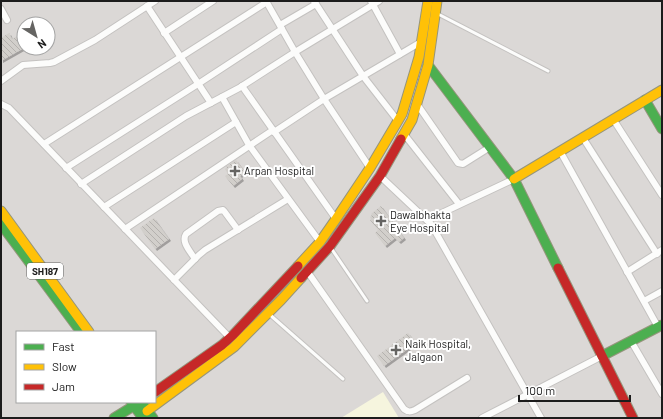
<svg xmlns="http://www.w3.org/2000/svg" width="663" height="419" font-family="Barlow,sans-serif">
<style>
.residential{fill:#dbd8d6;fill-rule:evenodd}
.education{fill:#f6f5de}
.building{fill:url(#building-back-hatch);filter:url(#shadow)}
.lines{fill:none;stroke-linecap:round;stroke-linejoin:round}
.lane-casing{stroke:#c4c2c0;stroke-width:5}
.street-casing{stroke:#c4c2c0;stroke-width:8}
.fast-casing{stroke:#95957c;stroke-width:11}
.slow-casing{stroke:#95957c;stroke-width:11}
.jam-casing{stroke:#95957c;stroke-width:11}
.lane{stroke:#fcfcfb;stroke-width:3}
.street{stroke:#fcfcfb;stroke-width:6}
.fast{stroke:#4caf50;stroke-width:9}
.slow{stroke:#ffc107;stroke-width:9}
.jam{stroke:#c62828;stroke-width:9}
.poi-dot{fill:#656462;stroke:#fff;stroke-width:1.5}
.labels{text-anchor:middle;stroke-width:4;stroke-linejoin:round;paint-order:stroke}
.shield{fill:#fff;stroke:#606060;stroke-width:1}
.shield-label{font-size:10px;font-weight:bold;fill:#1c1c1c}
.poi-label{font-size:11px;fill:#1c1c1c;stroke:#fff;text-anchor:start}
</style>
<defs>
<pattern id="building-back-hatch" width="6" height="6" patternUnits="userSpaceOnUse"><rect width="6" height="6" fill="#d2cfcb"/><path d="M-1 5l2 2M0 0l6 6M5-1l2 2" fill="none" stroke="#b4b1ae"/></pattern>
<filter id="shadow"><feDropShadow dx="2" dy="2" stdDeviation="0" flood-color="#0004"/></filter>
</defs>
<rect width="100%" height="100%" fill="#ece9e4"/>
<!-- residential -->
<path class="residential" d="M1,1H662V418H1ZM24,24H48V48H24ZM17,332H155V402H17Z"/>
<!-- education -->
<path class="education" d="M383,392L399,418H341Z"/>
<!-- building -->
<g class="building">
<path d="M9,33L12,39L21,34L24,39V48L1,61V38Z"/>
<path d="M236,160L245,172L240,176L242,179L233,186L225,176L228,174L225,169L227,167H226Z"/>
<path d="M381,206L404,238L399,242L395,238L385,246L375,233L378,230L370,220L371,219L370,217L372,215L371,214Z"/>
<path d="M154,218L169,239L155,249L140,228Z"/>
<path d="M408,333L416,343L384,366L377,356Z"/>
</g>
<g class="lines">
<!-- lane casing -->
<g class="lane-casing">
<g id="lane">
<path d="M438,14L548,71"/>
<path d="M331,248L367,301"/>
<path d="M269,314L343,379"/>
</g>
</g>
<!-- street casing -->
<g class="street-casing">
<g id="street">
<path d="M266,1L295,52L324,99L370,168"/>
<path d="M314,1L363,76L398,121"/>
<path d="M371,1L400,54"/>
<path d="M147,6L211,103"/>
<path d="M1,9L7,20"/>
<path d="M280,25L316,4"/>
<path d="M164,33L213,1"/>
<path d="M1,81L23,65L50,63L54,62L95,40L155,1"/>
<path d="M242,86L336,219"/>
<path d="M222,97L249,145L320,242"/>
<path d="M1,104L9,108L230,338"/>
<path d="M417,104L458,163L463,164L490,147"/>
<path d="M613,119L662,195"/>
<path d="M274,132L324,99L421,42"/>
<path d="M404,134L459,204"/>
<path d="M583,138L657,254"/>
<path d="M44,144L267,2"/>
<path d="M560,151L658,327"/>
<path d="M66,168L198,84L282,29"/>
<path d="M380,176L431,224L541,418"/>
<path d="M81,184L186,116L239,88L295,52L379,1"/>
<path d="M104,207L236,122"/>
<path d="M427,220L514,179"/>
<path d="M125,229L273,130"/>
<path d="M195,259C190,251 181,242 186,234L218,211L223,210L224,211L238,230"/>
<path d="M307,271L404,409C408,412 410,412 415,410L467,378"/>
<path d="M627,272L662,250"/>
<path d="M174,280L199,255L205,250L288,199"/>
<path d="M644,301L662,291"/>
<path d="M631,341L662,394"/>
<path d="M482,418L602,356"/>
</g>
</g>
<!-- fast casing -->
<g class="fast-casing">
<g id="fast">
<path d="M428,65L514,179L558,268"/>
<path d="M645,100L662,129"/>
<path d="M1,224L81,332"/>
<path d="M602,356L662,325"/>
<path d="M131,402L143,418"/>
<path d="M141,402L153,418"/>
<path d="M114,418L140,402"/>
</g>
</g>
<!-- slow casing -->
<g class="slow-casing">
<g id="slow">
<path d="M401,139L412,120L428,65L437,1"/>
<path d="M514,179L662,90"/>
<path d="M1,211L89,332"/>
<path d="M298,266L320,242L336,219L370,168L402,114L419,57L428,1"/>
<path d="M147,411L234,347L281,300L301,278"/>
</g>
</g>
<!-- jam casing -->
<g class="jam-casing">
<g id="jam">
<path d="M558,268L633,418"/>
<path d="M301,278L330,246L380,176L401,139"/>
<path d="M155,392L222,345L233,335L298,266"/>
</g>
</g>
<!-- lane -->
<use href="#lane" class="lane"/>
<!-- street -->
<use href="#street" class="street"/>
<!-- fast -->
<use href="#fast" class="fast"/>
<!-- slow -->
<use href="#slow" class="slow"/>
<!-- jam -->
<use href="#jam" class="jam"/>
</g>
<!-- markers -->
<g class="poi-dot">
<path d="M233 165h4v4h4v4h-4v4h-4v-4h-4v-4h4z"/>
<path d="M379 215h4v4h4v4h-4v4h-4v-4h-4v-4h4z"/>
<path d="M394 344h4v4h4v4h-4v4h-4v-4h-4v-4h4z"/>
</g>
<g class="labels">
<!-- shield labels -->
<rect class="shield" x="27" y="263" width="36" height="16" rx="3"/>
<g class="shield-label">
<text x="45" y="275">SH187</text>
</g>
<!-- poi labels -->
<g class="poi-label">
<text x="244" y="175">Arpan Hospital</text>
<text x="390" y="219">Dawalbhakta<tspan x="390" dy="13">Eye Hospital</tspan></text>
<text x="405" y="348">Naik Hospital,<tspan x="405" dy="13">Jalgaon</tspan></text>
</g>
</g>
<!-- border -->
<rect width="663" height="419" fill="none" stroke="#1c1c1c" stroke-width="4"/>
<!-- legend -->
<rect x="16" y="331" width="140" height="72" fill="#ffffff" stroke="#a4a4a4"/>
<rect x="24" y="344" width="20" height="6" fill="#4caf50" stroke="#a4a4a4"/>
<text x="52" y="351" font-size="12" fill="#1c1c1c">Fast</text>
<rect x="24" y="364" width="20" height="6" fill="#ffc107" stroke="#a4a4a4"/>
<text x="52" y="371" font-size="12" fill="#1c1c1c">Slow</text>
<rect x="24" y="384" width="20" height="6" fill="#c62828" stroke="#a4a4a4"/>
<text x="52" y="391" font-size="12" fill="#1c1c1c">Jam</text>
<!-- north arrow -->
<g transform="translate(36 36) rotate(143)"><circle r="19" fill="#ffffff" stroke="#a4a4a4"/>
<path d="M0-3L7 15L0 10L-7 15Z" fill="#656462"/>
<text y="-6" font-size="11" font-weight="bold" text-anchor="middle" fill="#1c1c1c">N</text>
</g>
<!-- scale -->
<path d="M519 395v6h111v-6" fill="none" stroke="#1c1c1c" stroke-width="2"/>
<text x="525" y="395" font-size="12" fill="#1c1c1c" stroke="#ffffff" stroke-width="3" paint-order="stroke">100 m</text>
</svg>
